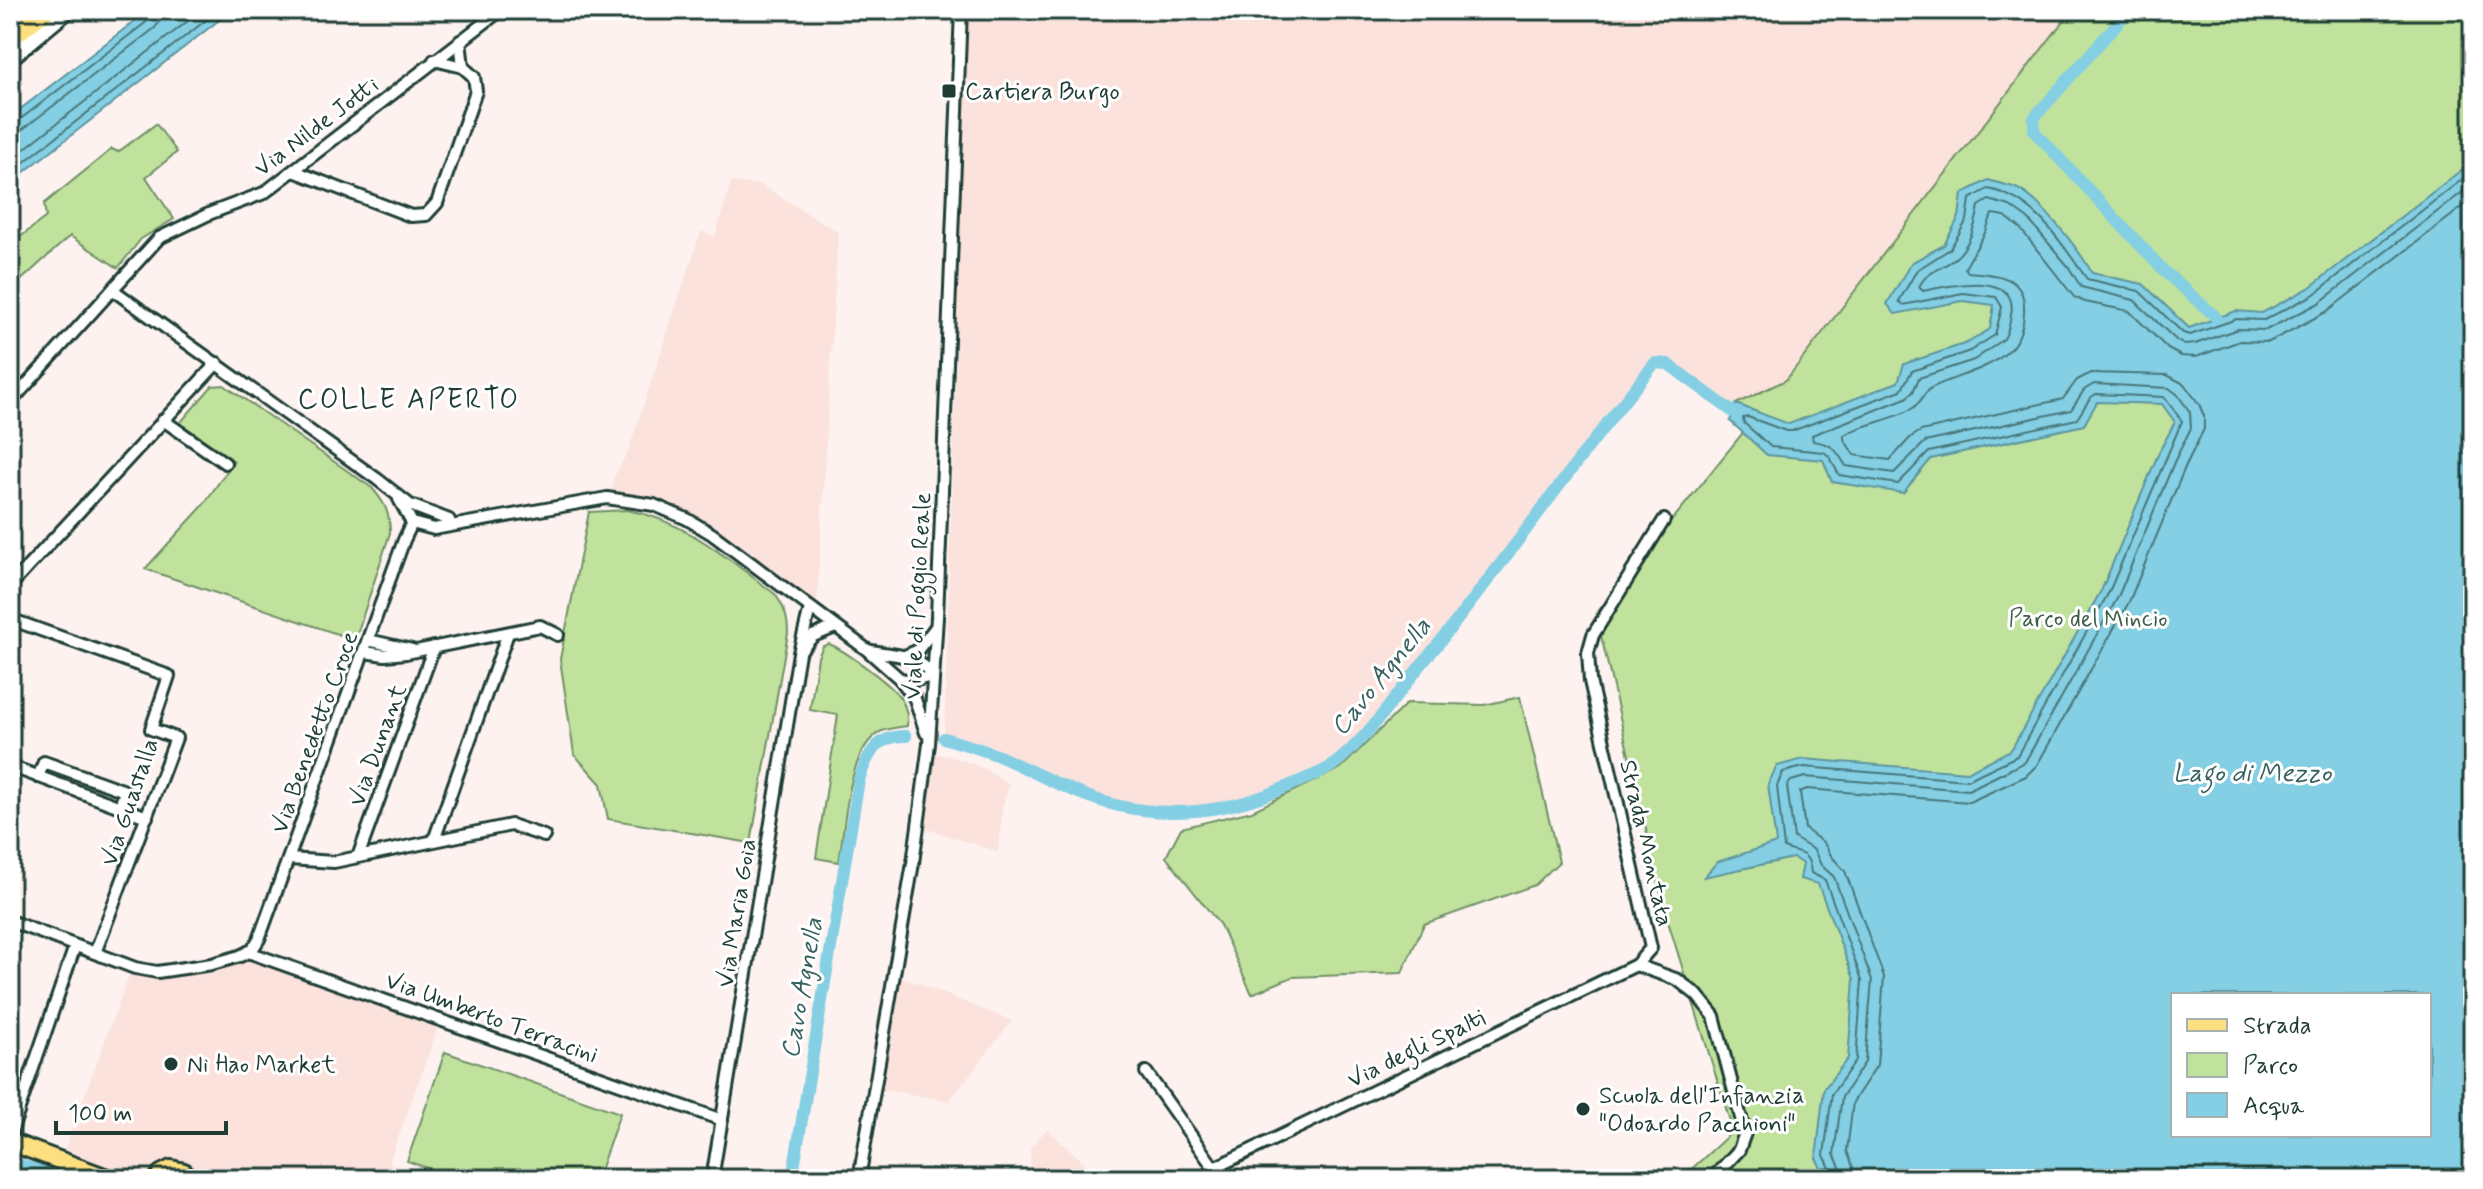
<svg xmlns="http://www.w3.org/2000/svg" width="2483" height="1189" font-family="Mynerve,sans-serif">
<style>
.built{fill:#fbe2dc}
.green{fill:#c1e29c;stroke:#709068;stroke-width:2;fill-rule:evenodd}
.water{fill:#84cfe4;stroke:#5c959e;stroke-width:2;fill-rule:evenodd}
.lines{fill:none;stroke-linecap:round;stroke-linejoin:round}
.shore{stroke:#47777a;stroke-width:2}
.canal{stroke:#84cfe4;stroke-width:12}
.street-casing{stroke:#1f3d34;stroke-width:16}
.secondary-casing{stroke:#1f3d34;stroke-width:20}
.primary-casing{stroke:#1f3d34;stroke-width:22}
.highway-casing{stroke:#1f3d34;stroke-width:24}
.street{stroke:#fff;stroke-width:10}
.secondary{stroke:#fff;stroke-width:14}
.primary{stroke:#fedf80;stroke-width:16}
.highway{stroke:#fedf80;stroke-width:18}
.poi-dot{fill:#1f3d34;stroke:#fff;stroke-width:3}
.labels{text-anchor:middle;stroke-width:6;stroke-linejoin:round;paint-order:stroke}
.poi-label{font-size:24px;fill:#1f3d34;stroke:#fff;text-anchor:start}
.street-label{font-size:24px;fill:#1f3d34;stroke:#fff}
.park-label{font-size:24px;fill:#3f5e49;stroke:#fff}
.water-label{font-size:26px;font-style:italic;fill:#386260;stroke:#fff}
.quarter-label{font-size:28px;letter-spacing:2px;fill:#1f3d34;stroke:#fff}
</style>
<rect width="100%" height="100%" fill="#fdf2ef"/>
<filter id="ink" filterUnits="userSpaceOnUse"><feTurbulence type="fractalNoise" baseFrequency=".0125" numOctaves="2"/><feDisplacementMap in="SourceGraphic" scale="16" xChannelSelector="R" yChannelSelector="G"/><feConvolveMatrix kernelMatrix="1 2 1 2 8 2 1 2 1" color-interpolation-filters="sRGB"/></filter>
<g filter="url(#ink)">
<!-- built -->
<g class="built">
<path d="M967,10H2072L1788,379L1737,404L1733,412L1668,364L1655,363L1619,406L1456,623L1364,734L1332,766L1256,801L1214,810L1180,812L1144,811L1107,805L1075,793L999,756L944,738Z"/>
<path d="M731,182L761,185L838,232L817,604L693,517L654,500L612,493L613,479L629,449L701,231L715,237Z"/>
<path d="M922,752L948,756L979,766L1010,784L1003,804L998,852L912,824Z"/>
<path d="M250,960L438,1028L389,1163L422,1176L421,1179H116L61,1159L132,967L151,978H179Z"/>
<path d="M890,972L1012,1021L949,1101L869,1087Z"/>
<path d="M1047,1129L1102,1179H1030V1148Z"/>
<path d="M23,1160L76,1179H14Z"/>
</g>
<!-- green -->
<g class="green">
<path d="M2072,10H2473V1179H1686L1685,1175L1733,1131L1666,915L1596,614L1759,413L1736,404L1786,380ZM2173,995H2429V1135H2173Z"/>
<path d="M156,124L177,152L146,177L174,219L141,239L118,268L70,236L18,283L10,274V245L46,217L44,204L112,149L118,152Z"/>
<path d="M224,385L372,488C385,503 390,513 390,533L355,640L145,569L201,508L234,461L180,423L212,386Z"/>
<path d="M627,510C685,520 729,560 775,594C784,607 788,617 788,633L751,843L608,819L601,784L574,754L560,659L589,512Z"/>
<path d="M829,644C843,649 889,683 898,695C906,704 908,715 907,726C899,727 890,728 882,731C847,747 845,827 839,862L816,858L838,715L810,710L818,657L823,646Z"/>
<path d="M1520,697L1559,862L1535,885L1424,924L1402,973L1292,977L1252,994L1220,925L1166,857L1181,828L1252,811L1341,768L1407,703L1484,705Z"/>
<path d="M445,1052L620,1113L597,1179H458L407,1161Z"/>
</g>
<!-- water -->
<g class="water">
<path d="M149,10H232L10,183V117Z"/>
<path d="M2473,161V1179H1821L1823,1172L1816,1158L1824,1089L1848,1058L1854,979L1818,884L1800,879L1803,864L1793,858L1704,877L1717,862L1776,843L1768,784L1777,766L1803,759L1967,772L2011,750L2102,589L2159,452L2175,422L2162,404L2097,402L2084,425L1931,459L1903,493L1832,482L1823,460L1767,455L1730,421L1736,404L1789,424L1898,382L1904,364L1967,343L1990,329L1994,305L1963,301L1895,314L1887,304L1911,263L1944,245L1959,217L1962,194L1988,180C1998,183 2009,185 2018,189C2041,200 2080,251 2092,273L2143,284L2189,328L2236,311L2262,313L2309,288ZM2173,995H2429V1135H2173Z"/>
</g>
<g class="lines">
<!-- shore -->
<g class="shore">
<path d="M10,122L18,121L149,20L152,10"/>
<path d="M10,133L23,129L155,28L161,19L163,10"/>
<path d="M10,160L202,10"/>
<path d="M10,173L219,10"/>
<path d="M1830,1179L1831,1170L1824,1155L1832,1094L1856,1060L1862,980L1825,880L1811,873C1809,850 1800,855 1784,848L1777,786L1783,772L1804,767L1967,780L2017,756L2109,592L2182,421L2164,397L2096,394L2090,398L2077,419L1929,452L1898,484L1839,475L1830,457L1824,452L1771,447L1744,423L1743,418L1748,417L1786,431H1792L1901,390L1912,371L1970,351L1995,335L2002,307L1996,297L1963,293L1903,305L1899,301L1917,270L1950,249L1967,220L1970,199L1988,189C2036,198 2061,243 2087,279L2139,291L2183,333L2190,335L2237,319L2264,320L2313,295L2473,171"/>
<path d="M1840,1179V1167L1834,1154L1842,1097L1865,1062L1872,980L1834,877L1821,865L1814,850L1794,838L1787,786L1791,781L1805,777L1968,790L2025,762L2118,597L2175,460L2191,428L2190,412L2177,394L2169,388L2094,384L2084,390L2071,410L1925,442L1894,473L1846,466C1836,450 1834,444 1813,441L1812,435L1906,398L1913,392L1919,378L1974,360L2004,339C2008,332 2010,323 2011,315C2020,269 1947,286 1923,291L1919,287C1926,271 1941,270 1954,259C1969,248 1976,223 1979,206L1989,200L2010,206L2028,219L2068,266L2081,287L2134,300L2176,340L2184,345L2195,344L2238,329L2266,330L2319,303L2473,184"/>
<path d="M1852,1179L1853,1167L1847,1151L1853,1102L1877,1065L1884,977L1845,871L1832,857L1824,843L1805,829L1800,792L1807,789L1969,802L2026,776L2037,765L2129,602L2186,465L2204,429V416L2199,404L2184,384L2167,375L2091,373L2077,380L2063,399L1921,431L1911,437L1890,460L1854,455L1844,439V435C1865,423 1892,421 1913,408C1922,403 1924,390 1933,387C1974,368 2027,364 2024,305C2023,274 1991,274 1968,272L1965,268L1986,231L1992,214L2005,216L2020,228L2074,297L2085,302L2129,311L2168,349L2181,356L2196,357L2240,341L2269,342L2326,312L2473,199"/>
</g>
<!-- canal -->
<g class="canal">
<path d="M2129,10L2034,118V131L2166,273L2216,317"/>
<path d="M944,738C963,744 983,749 1001,757C1048,778 1090,804 1142,810C1199,817 1249,805 1300,781C1311,776 1324,772 1333,765C1367,739 1394,698 1421,665C1502,567 1574,461 1655,363L1668,364L1733,412"/>
<path d="M10,1162L69,1179"/>
<path d="M792,1179L859,780C867,756 876,735 906,736"/>
</g>
<!-- street casing -->
<g class="street-casing">
<g id="street">
<path d="M434,60L463,67"/>
<path d="M294,171L411,216L426,215L437,203L476,91L474,77L463,67L460,41"/>
<path d="M113,290L377,479L410,505L449,520"/>
<path d="M10,403L159,238L211,213L264,193L501,10"/>
<path d="M163,420L225,463"/>
<path d="M399,499L412,523L434,529L607,498L654,505L687,519L712,534L866,649L900,679L915,699L926,733"/>
<path d="M1664,520L1593,635L1588,653L1590,681L1651,948L1636,965L1678,980L1697,995L1714,1016L1745,1133L1739,1150L1712,1179"/>
<path d="M10,586L217,363"/>
<path d="M10,619L169,676L151,729L176,738L95,953"/>
<path d="M368,640L412,650"/>
<path d="M868,650C895,657 914,651 933,676"/>
<path d="M800,651L813,636L835,627"/>
<path d="M364,652L385,655L406,653L540,626L558,635"/>
<path d="M907,655L917,651L935,628"/>
<path d="M900,679L912,681L933,676"/>
<path d="M10,766L147,817"/>
<path d="M38,777L44,762L125,791L120,807"/>
<path d="M434,840L508,633"/>
<path d="M358,857L434,647"/>
<path d="M289,859L334,862L511,825L544,836"/>
<path d="M10,921L135,968L157,972L212,964L240,956L252,950L259,939L404,540L412,523"/>
<path d="M248,952L722,1120"/>
<path d="M1146,1072L1214,1168L1226,1179"/>
<path d="M10,1111L18,1112L75,946"/>
<path d="M10,1135L18,1112"/>
<path d="M712,1179L799,653L810,608"/>
<path d="M859,1179L913,863L929,744L937,617L961,10"/>
<path d="M1203,1179L1214,1168L1636,965"/>
<path d="M1410,1179L1414,1177"/>
</g>
</g>
<!-- secondary casing -->
<g class="secondary-casing">
<g id="secondary">
<path d="M10,23L27,10"/>
<path d="M10,58L68,10"/>
</g>
</g>
<!-- primary casing -->
<g class="primary-casing">
<g id="primary">
<path d="M10,1142L110,1179"/>
<path d="M158,1179L161,1174L171,1169L184,1172L189,1179"/>
</g>
</g>
<!-- highway casing -->
<g class="highway-casing">
<path id="highway" d="M10,38L46,10"/>
</g>
<!-- street -->
<use href="#street" class="street"/>
<!-- secondary -->
<use href="#secondary" class="secondary"/>
<!-- primary -->
<use href="#primary" class="primary"/>
<!-- highway -->
<use href="#highway" class="highway"/>
</g>
</g>
<!-- markers -->
<g class="poi-dot">
<rect x="941" y="83" width="16" height="16" rx="4"/>
<circle cx="171" cy="1064" r="8"/>
<circle cx="1583" cy="1109" r="8"/>
</g>
<g class="labels">
<!-- poi labels -->
<g class="poi-label">
<text x="965" y="99">Cartiera Burgo</text>
<text x="187" y="1072">Ni Hao Market</text>
<text x="1599" y="1103">Scuola dell'Infanzia<tspan x="1599" dy="28">"Odoardo Pacchioni"</tspan></text>
</g>
<!-- street labels -->
<g class="street-label">
<text transform="translate(316 126) rotate(-37)" y="8">Via Nilde Jotti</text>
<text transform="translate(917 596) rotate(-87)" y="8">Viale di Poggio Reale</text>
<text transform="translate(314 732) rotate(-70)" y="8">Via Benedetto Croce</text>
<text transform="translate(377 745) rotate(-70)" y="8">Via Dunant</text>
<text transform="translate(129 802) rotate(-71)" y="8">Via Guastalla</text>
<text transform="translate(1647 843) rotate(77)" y="8">Strada Montata</text>
<text transform="translate(736 913) rotate(-81)" y="8">Via Maria Goia</text>
<text transform="translate(492 1017) rotate(20)" y="8">Via Umberto Terracini</text>
<text transform="translate(1416 1048) rotate(-26)" y="8">Via degli Spalti</text>
</g>
<!-- park labels -->
<g class="park-label">
<text x="2088" y="626">Parco del Mincio</text>
</g>
<!-- water labels -->
<g class="water-label">
<text transform="translate(1380 676) rotate(-51)" y="9">Cavo Agnella</text>
<text x="2252" y="781">Lago di Mezzo</text>
<text transform="translate(801 988) rotate(-80)" y="9">Cavo Agnella</text>
</g>
<!-- quarter labels -->
<g class="quarter-label">
<text x="409" y="408">COLLE APERTO</text>
</g>
</g>
<!-- margin -->
<rect width="2483" height="1189" fill="none" stroke="#fff" stroke-width="40"/>
<rect x="20" y="20" width="2443" height="1149" fill="none" stroke="#1f3d34" stroke-width="3" filter="url(#ink)"/>
<!-- legend -->
<rect x="2171" y="993" width="260" height="144" fill="#ffffff" stroke="#a5b1ae" stroke-width="2"/>
<rect x="2187" y="1019" width="40" height="12" fill="#fedf80" stroke="#a5b1ae" stroke-width="2"/>
<text x="2243" y="1033" font-size="24" fill="#1f3d34">Strada</text>
<rect x="2187" y="1053" width="40" height="24" fill="#c1e29c" stroke="#a5b1ae" stroke-width="2"/>
<text x="2243" y="1073" font-size="24" fill="#1f3d34">Parco</text>
<rect x="2187" y="1093" width="40" height="24" fill="#84cfe4" stroke="#a5b1ae" stroke-width="2"/>
<text x="2243" y="1113" font-size="24" fill="#1f3d34">Acqua</text>
<!-- scale -->
<path d="M56 1121v12h170v-12" fill="none" stroke="#1f3d34" stroke-width="4"/>
<text x="68" y="1121" font-size="24" fill="#1f3d34" stroke="#ffffff" stroke-width="6" paint-order="stroke">100 m</text>
</svg>
